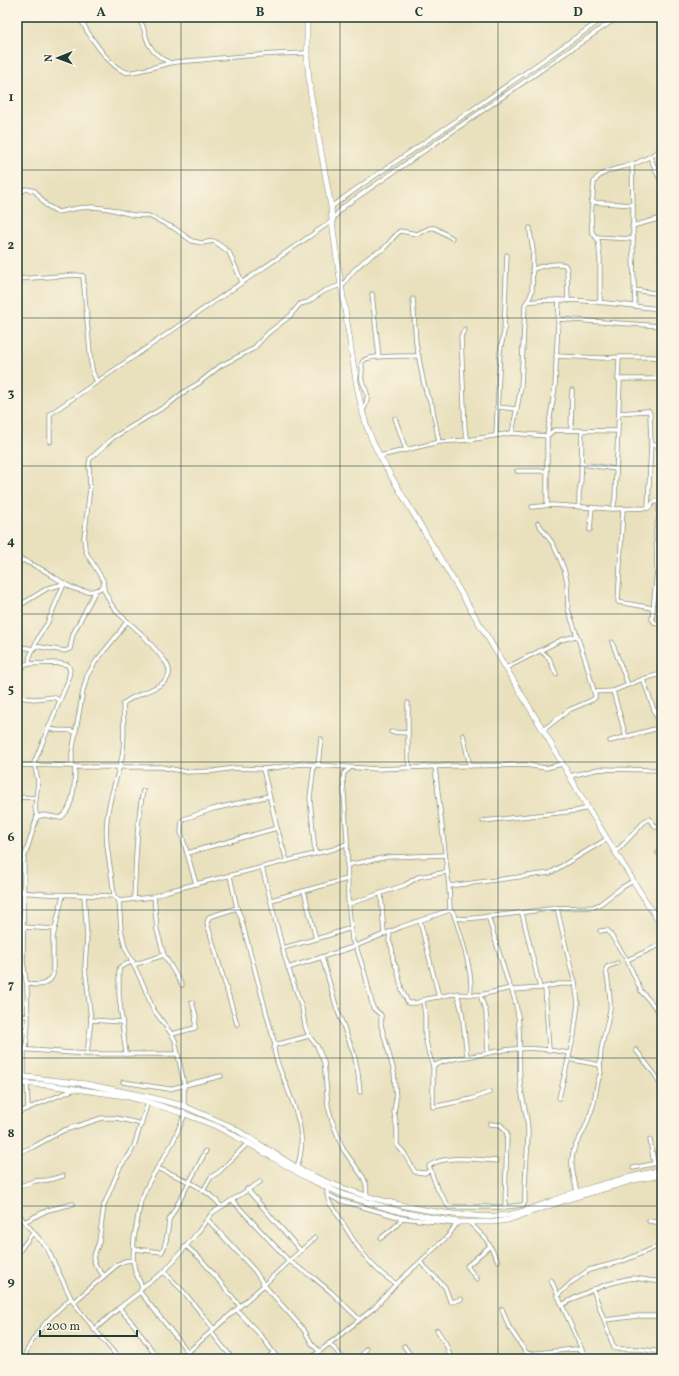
<svg xmlns="http://www.w3.org/2000/svg" width="679" height="1376" font-family="Vollkorn,serif">
<style>
.lines{fill:none;stroke-linecap:round;stroke-linejoin:round}
.stream{stroke:#66afdd;stroke-width:1}
.street-casing{stroke:#848f79;stroke-width:5}
.secondary-casing{stroke:#848f79;stroke-width:6}
.street{stroke:#fff;stroke-width:3.5}
.secondary{stroke:#fff;stroke-width:5}
.grid{fill:none;stroke:#1f3d34;stroke-width:1;stroke-opacity:0.55}
.neatline{fill:none;stroke:#1f3d34;stroke-width:1.5}
.grid-label{font-size:13px;text-anchor:middle;font-weight:bold;fill:#1f3d34}
</style>
<rect width="100%" height="100%" fill="#fcf5e5"/>
<filter id="ink" filterUnits="userSpaceOnUse"><feTurbulence type="fractalNoise" baseFrequency=".025" numOctaves="2"/><feDisplacementMap in="SourceGraphic" scale="8" xChannelSelector="R" yChannelSelector="G"/><feConvolveMatrix kernelMatrix="1 2 1 2 8 2 1 2 1" color-interpolation-filters="sRGB"/></filter>
<filter id="wash" filterUnits="userSpaceOnUse"><feTurbulence type="fractalNoise" baseFrequency=".012" numOctaves="4" result="noise"/><feDisplacementMap in="SourceGraphic" scale="16" xChannelSelector="R" yChannelSelector="G"/><feGaussianBlur stdDeviation="0.9" result="paint"/><feColorMatrix in="noise" values="0 0 0 0 0 0 0 0 0 0 0 0 0 0 0 0 0 1.4 0 .05"/><feComposite in="paint" operator="in"/></filter>
<g filter="url(#wash)">
<rect width="100%" height="100%" fill="#e9e1be"/>
<g class="lines">
<!-- stream -->
<path class="stream" d="M17,1357L22,1358"/>
</g>
</g>
<g filter="url(#ink)">
<g class="lines">
<!-- street casing -->
<g class="street-casing">
<g id="street">
<path d="M80,17C86,32 110,68 126,72C133,74 161,65 170,63C180,61 191,61 201,60C236,56 272,54 307,53"/>
<path d="M136,17C147,27 143,35 150,46C154,54 162,58 170,63"/>
<path d="M650,157L662,184"/>
<path d="M632,164L633,205"/>
<path d="M17,195L26,189L31,190L35,191L46,205L58,212L78,208L94,207L110,209L133,215L149,216L174,228L192,241L202,243L214,241L229,252L242,282"/>
<path d="M591,202L633,205V258L635,306"/>
<path d="M331,207L363,184L469,112L605,17"/>
<path d="M632,226L662,218"/>
<path d="M596,237L633,239"/>
<path d="M532,270C539,266 558,262 565,265L567,269L568,301"/>
<path d="M17,279L77,275L83,276L91,363L93,373L97,382"/>
<path d="M342,287C349,274 359,264 372,255C375,253 379,252 383,249C389,244 393,237 400,231L417,234L430,228H435L452,238"/>
<path d="M634,290L662,294"/>
<path d="M372,294L379,357"/>
<path d="M413,299L416,343L423,380L427,395L432,405L439,442"/>
<path d="M527,302C571,296 618,305 662,309"/>
<path d="M600,303V258L598,240L592,232L591,216L594,182C602,169 620,169 634,164C644,160 653,155 662,149"/>
<path d="M558,319L661,326"/>
<path d="M465,329L461,336L465,430L468,440"/>
<path d="M556,356L603,358L620,357"/>
<path d="M618,379H662"/>
<path d="M497,407L517,409"/>
<path d="M363,411C366,405 368,399 367,393C366,389 363,385 362,381C361,378 362,376 362,372C363,367 359,362 366,359C375,355 407,356 419,356"/>
<path d="M619,413L647,411H649L650,414L651,444L648,508"/>
<path d="M395,418L406,450"/>
<path d="M571,430L572,390"/>
<path d="M512,433L547,436L554,430L618,431"/>
<path d="M496,435L500,352L504,332L507,255"/>
<path d="M50,442V414C144,350 238,286 332,221L336,215L343,207L618,17"/>
<path d="M651,444L662,446"/>
<path d="M380,456L439,442L468,440L512,433L521,387L525,305L530,297L532,291L533,250L530,232V228"/>
<path d="M581,464L616,469"/>
<path d="M517,471H547"/>
<path d="M659,501V517L656,530L657,571L652,619L655,623L662,625"/>
<path d="M547,505V436L555,387L559,300"/>
<path d="M532,507L552,505L613,509L648,508L651,506L653,502L662,501"/>
<path d="M579,507V494L581,480L582,430"/>
<path d="M613,509L615,499L620,381L618,379L619,359L620,357H653L662,358"/>
<path d="M623,509L618,602L653,608"/>
<path d="M538,523L553,544L560,559L564,569L567,581L568,609L586,662L595,695V698L592,700L569,710L543,730"/>
<path d="M590,530L592,507"/>
<path d="M17,557C26,562 36,566 45,571C60,580 73,593 92,591C97,590 100,590 103,586"/>
<path d="M17,564L23,560"/>
<path d="M17,607L48,588L64,584L47,624L40,634L30,656L29,664"/>
<path d="M612,642L628,685"/>
<path d="M17,644L21,647L34,649"/>
<path d="M35,646L65,651L70,649L73,634L96,590"/>
<path d="M541,651L549,658L556,674"/>
<path d="M506,668L561,640L576,636"/>
<path d="M643,679L660,727"/>
<path d="M613,691L626,737"/>
<path d="M594,692L613,691L643,679L661,674"/>
<path d="M17,697L21,670L25,664L57,663L68,665L70,670L68,681L34,763L38,781L35,808L37,817L24,859L23,961L27,987L28,1024L26,1049"/>
<path d="M17,697L34,699L54,697L60,701"/>
<path d="M655,711L662,708"/>
<path d="M48,728C59,733 66,728 75,732"/>
<path d="M391,732L408,733V760L410,768"/>
<path d="M408,733V703"/>
<path d="M463,735L470,766"/>
<path d="M610,741L662,727"/>
<path d="M17,765L71,766L75,767H161L187,772L214,771L234,768L264,769L302,764L377,769L452,766L525,765L546,768L562,764"/>
<path d="M314,765L310,798L315,853"/>
<path d="M318,765L321,739"/>
<path d="M73,766L72,762V753L83,691L87,676L96,661L119,633L127,621"/>
<path d="M435,767L449,886L450,910L453,912C459,929 475,978 470,994"/>
<path d="M350,768L344,773L343,779L347,838L348,899L352,940L356,946L365,974L373,1008L381,1015V1025L394,1072L396,1100L394,1112L397,1129V1145L404,1153L415,1172L425,1173L431,1170"/>
<path d="M263,769L277,828L287,861"/>
<path d="M570,776L599,769L658,770L662,772"/>
<path d="M18,799L23,797L35,798"/>
<path d="M37,817L44,815L60,818C74,810 75,782 75,767"/>
<path d="M483,821L576,811L588,808"/>
<path d="M187,853L277,828"/>
<path d="M615,853L646,820L649,819L656,827L658,826L662,823"/>
<path d="M658,853L662,851"/>
<path d="M347,865L388,857L445,855"/>
<path d="M262,867L285,958L302,1008L305,1026L309,1036L317,1046L324,1062L328,1106L332,1121L343,1149L363,1177L366,1184L367,1197"/>
<path d="M230,876L237,908L241,918L275,1045"/>
<path d="M196,884L181,832L182,821L184,819L213,809L269,796"/>
<path d="M449,886L550,873L607,839"/>
<path d="M304,891L316,939"/>
<path d="M17,892L45,894L114,896L119,901L121,930L125,947L143,984L153,1009L170,1032L175,1040L184,1084V1106"/>
<path d="M381,893L384,934"/>
<path d="M84,895L87,936L85,967L91,1020L87,1054"/>
<path d="M114,896C112,871 104,845 107,819C109,798 117,778 122,757C125,740 124,721 123,704C134,691 184,688 165,661L144,636L118,613L111,604L104,590L103,580L87,554L85,548L84,537L85,531L90,488L89,464L90,459L93,456L114,437L169,404L184,392L199,383L220,366L253,349L268,333L290,316L300,304L308,302L324,291L341,285"/>
<path d="M134,898C136,863 136,826 143,791"/>
<path d="M271,900L347,879"/>
<path d="M119,901L152,897L168,891L334,849L346,844"/>
<path d="M349,904L405,885L418,877L447,872"/>
<path d="M557,908L571,969L575,982L578,1003L574,1035L559,1098"/>
<path d="M522,913L540,988"/>
<path d="M488,916L508,982C524,1014 518,1046 520,1080C521,1098 528,1115 528,1132C528,1155 524,1179 525,1202L523,1205L505,1207L507,1133L501,1125L490,1124"/>
<path d="M455,918L466,919L511,914L557,908L593,907L600,904L621,888L633,881"/>
<path d="M420,921L439,997"/>
<path d="M24,927L55,929"/>
<path d="M17,928L24,929"/>
<path d="M600,931L607,930L609,932L627,960L641,991L662,1015"/>
<path d="M390,932L389,941L392,948L393,960L397,969L402,990L408,1003H416L427,999L453,994L480,995L511,988"/>
<path d="M283,948L326,936L351,928"/>
<path d="M164,955L182,985"/>
<path d="M322,957L337,1009L354,1054L358,1073L360,1092"/>
<path d="M627,960L662,944"/>
<path d="M133,965L164,955L157,930L154,896"/>
<path d="M288,968L356,946L401,927L450,910"/>
<path d="M27,983C36,987 49,985 53,975V937L63,895"/>
<path d="M545,988L549,1049"/>
<path d="M513,990L540,988L559,984H571L575,982"/>
<path d="M457,993L462,1012L467,1056"/>
<path d="M480,995L486,1012L488,1053"/>
<path d="M423,1000L425,1015V1037L429,1054L433,1066V1107L471,1099L490,1092"/>
<path d="M17,1015L28,1016"/>
<path d="M91,1020L122,1022"/>
<path d="M237,1024L207,923L209,917L237,908"/>
<path d="M172,1034L195,1028L196,1016L192,1002"/>
<path d="M17,1049L87,1054H177"/>
<path d="M636,1050L656,1076L662,1089"/>
<path d="M126,1054L119,995V970L120,967L133,961"/>
<path d="M568,1059L600,1065"/>
<path d="M433,1066C447,1059 463,1057 478,1055C485,1054 492,1052 499,1051C522,1046 546,1049 569,1053"/>
<path d="M24,1077V1049"/>
<path d="M123,1082L169,1089L221,1076"/>
<path d="M27,1083L28,1109"/>
<path d="M17,1113L75,1089"/>
<path d="M650,1140L654,1163"/>
<path d="M17,1153L33,1147L62,1131L102,1118H116L142,1124"/>
<path d="M496,1161C478,1160 445,1154 429,1166L437,1188L449,1207H505"/>
<path d="M297,1167C309,1137 294,1106 283,1077C279,1068 275,1058 274,1048L275,1045L309,1036"/>
<path d="M157,1168C179,1177 206,1187 221,1206"/>
<path d="M633,1168L662,1162"/>
<path d="M17,1187L35,1181L48,1180L63,1176"/>
<path d="M327,1188C327,1198 328,1203 335,1210C353,1240 366,1265 396,1284"/>
<path d="M247,1189L301,1251"/>
<path d="M203,1191L211,1177L219,1172L248,1143"/>
<path d="M577,1192C574,1178 569,1162 574,1149C576,1143 580,1138 583,1132C587,1124 590,1115 593,1106C596,1096 596,1082 601,1073C597,1052 607,1030 610,1009C611,996 608,983 606,969L607,967L617,963"/>
<path d="M327,1194L338,1200L402,1218L457,1224"/>
<path d="M232,1200L289,1261L314,1278L331,1292L359,1319"/>
<path d="M17,1209L22,1219L47,1248L71,1298L79,1310L119,1359"/>
<path d="M208,1220L255,1271L264,1285L304,1330L312,1344L319,1351"/>
<path d="M649,1221L662,1223"/>
<path d="M24,1222L48,1210L73,1204"/>
<path d="M469,1222L486,1239L498,1261"/>
<path d="M381,1238L396,1226L402,1218"/>
<path d="M186,1246L200,1258L240,1306"/>
<path d="M134,1249L162,1252C167,1243 168,1231 169,1220L206,1151"/>
<path d="M17,1254L33,1233"/>
<path d="M420,1262L445,1287L450,1301L453,1302L461,1299"/>
<path d="M164,1272L183,1291L214,1329"/>
<path d="M104,1276L96,1266L93,1258L99,1242L104,1205L120,1167L130,1154L134,1146L148,1102"/>
<path d="M477,1279L467,1266L490,1246"/>
<path d="M551,1280L586,1359"/>
<path d="M142,1287L135,1271L133,1260L134,1238L141,1200L149,1182L173,1142L185,1114"/>
<path d="M593,1289L614,1348L617,1349H639L662,1352"/>
<path d="M140,1292L188,1352"/>
<path d="M557,1296L572,1282L589,1270L623,1261L654,1248"/>
<path d="M74,1302L118,1264L125,1261L133,1260"/>
<path d="M562,1305C581,1294 598,1286 619,1281C624,1280 629,1278 634,1278C644,1279 652,1282 662,1281"/>
<path d="M119,1308L135,1326L158,1359"/>
<path d="M502,1309L509,1327L525,1351L528,1354L575,1349L581,1350"/>
<path d="M237,1310L263,1338L278,1359"/>
<path d="M605,1320L638,1316H662"/>
<path d="M94,1330L119,1308L140,1292L142,1287L164,1272L198,1232L212,1213L260,1182"/>
<path d="M437,1330L446,1344L451,1359"/>
<path d="M211,1332L233,1359"/>
<path d="M329,1343L344,1359"/>
<path d="M404,1346L413,1359"/>
<path d="M23,1359C35,1331 49,1318 71,1298"/>
<path d="M180,1359L264,1285L289,1261L315,1238"/>
<path d="M266,1359L273,1353"/>
<path d="M310,1359L374,1308L396,1284L448,1236L458,1222"/>
<path d="M360,1359L366,1349"/>
</g>
</g>
<!-- secondary casing -->
<g class="secondary-casing">
<g id="secondary">
<path d="M307,17V57L310,90L331,207C333,241 340,276 345,310C352,350 355,391 368,430C374,446 382,461 391,476L543,730L588,808L662,927"/>
<path d="M17,1076L86,1084L149,1097L184,1106L232,1127L304,1172C351,1194 401,1208 453,1214C470,1216 490,1218 507,1215C531,1211 554,1199 577,1192C605,1183 633,1176 662,1170"/>
<path d="M17,1083L48,1085L125,1096L148,1102L185,1114L216,1126L248,1143L309,1179L344,1195L401,1212L458,1222H495L508,1220L572,1198L634,1180L662,1175"/>
</g>
</g>
<!-- street -->
<use href="#street" class="street"/>
<!-- secondary -->
<use href="#secondary" class="secondary"/>
</g>
</g>
<!-- grid -->
<path class="grid" d="M181,17V1359M340,17V1359M498,17V1359M17,170H662M17,318H662M17,466H662M17,614H662M17,762H662M17,910H662M17,1058H662M17,1206H662"/>
<!-- margin -->
<rect width="679" height="1376" fill="none" stroke="#fcf5e5" stroke-width="44"/>
<!-- north arrow -->
<g transform="translate(58 58) rotate(269)" stroke="#fcf5e5" stroke-width="3" paint-order="stroke">
<path d="M0-3L7 15L0 10L-7 15Z" fill="#1f3d34"/>
<text y="-6" font-size="11" font-weight="bold" text-anchor="middle" fill="#1f3d34">N</text>
</g>
<!-- scale -->
<path d="M40 1330v6h97v-6" fill="none" stroke="#1f3d34" stroke-width="2"/>
<text x="46" y="1330" font-size="12" fill="#1f3d34" stroke="#fcf5e5" stroke-width="3" paint-order="stroke">200 m</text>
<rect x="22" y="22" width="635" height="1332" class="neatline"/>
<g class="grid-label">
<text x="101" y="16">A</text>
<text x="260" y="16">B</text>
<text x="419" y="16">C</text>
<text x="578" y="16">D</text>
<text x="11" y="101">1</text>
<text x="11" y="249">2</text>
<text x="11" y="397">3</text>
<text x="11" y="545">4</text>
<text x="11" y="693">5</text>
<text x="11" y="841">6</text>
<text x="11" y="989">7</text>
<text x="11" y="1137">8</text>
<text x="11" y="1285">9</text>
</g>
</svg>
